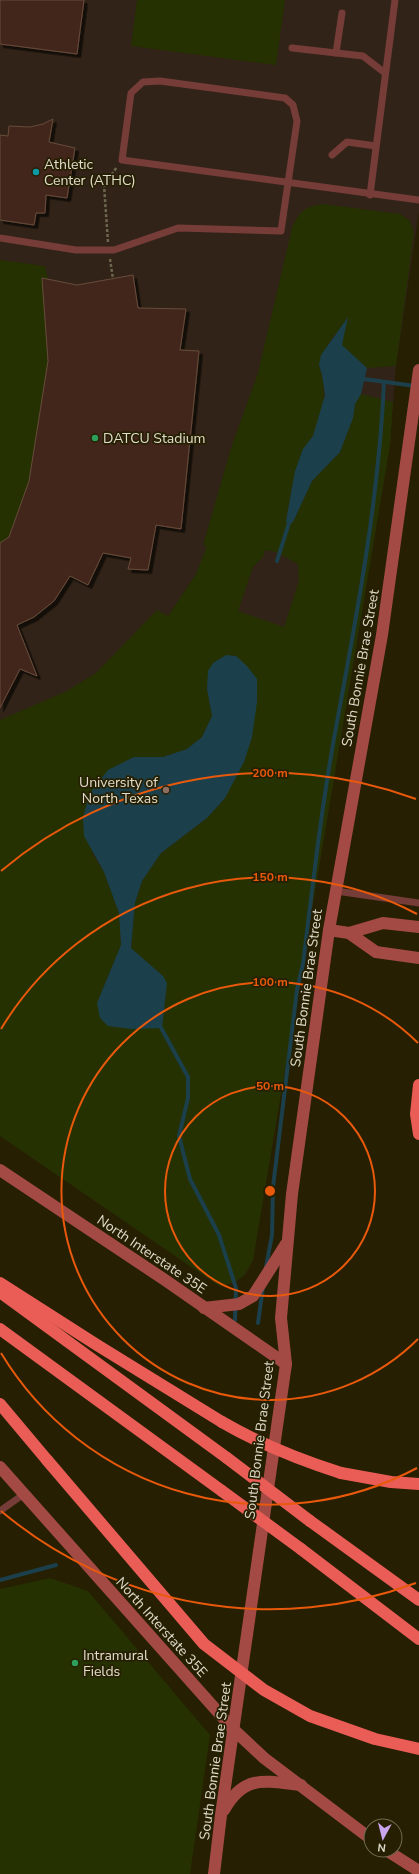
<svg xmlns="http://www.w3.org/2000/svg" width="419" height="1874" font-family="'Nunito Sans',sans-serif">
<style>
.education{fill:#312317}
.green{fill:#253101;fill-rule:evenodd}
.water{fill:#1b404c}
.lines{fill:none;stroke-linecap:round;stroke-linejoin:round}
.stream{stroke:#1b404c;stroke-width:4}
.building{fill:#42281a;stroke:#674b3c;filter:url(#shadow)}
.path{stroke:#6d674f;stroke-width:2.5;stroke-dasharray:3 2;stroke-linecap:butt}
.lane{stroke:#753c38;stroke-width:7}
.secondary{stroke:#a44a45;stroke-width:12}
.highway{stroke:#ea5c56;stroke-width:12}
.highway-bridge{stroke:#ea5c56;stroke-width:12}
.ring{fill:none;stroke:#e8590c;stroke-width:2}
.culture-dot{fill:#0f9aa8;stroke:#261f02;stroke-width:1.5}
.leisure-dot{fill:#2e9e5b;stroke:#261f02;stroke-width:1.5}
.education-dot{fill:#8d6e63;stroke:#261f02;stroke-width:1.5}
.labels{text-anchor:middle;stroke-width:3.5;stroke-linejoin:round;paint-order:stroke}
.poi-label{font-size:14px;fill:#e0dccb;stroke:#261f02;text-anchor:start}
.street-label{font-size:14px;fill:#e0dccb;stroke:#261f02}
.centre{fill:#e8590c;stroke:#261f02;stroke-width:2}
.ring-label{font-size:12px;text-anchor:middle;font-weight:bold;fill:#e8590c;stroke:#261f02;stroke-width:3.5;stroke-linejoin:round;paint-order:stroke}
</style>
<defs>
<filter id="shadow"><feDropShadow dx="3.5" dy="3.5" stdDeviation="0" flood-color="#0009"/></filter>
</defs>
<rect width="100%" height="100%" fill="#261f02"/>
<!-- education -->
<path class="education" d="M0,0H419V211L396,366L390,445L253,1260L246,1274L234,1283L219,1286L0,1136Z"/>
<!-- green -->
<g class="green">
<path d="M137,0H285L276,65L131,46Z"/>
<path d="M323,204L400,214L410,221L414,232L396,366L367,368L341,345L348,318L330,341L319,365C327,388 325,414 313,436C308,444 303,449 300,457C293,478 290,499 286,520L288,526L293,522L312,481L340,452L353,418L355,404L361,394L393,402L390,445L253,1260C244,1278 239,1283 219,1286L0,1136V720L67,691L96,673L157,610L168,616L196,574L207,546L203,545L232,445L258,373L292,228C300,211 304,207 323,204ZM265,550L276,552L298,564L299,581L284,627L238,611L253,567L263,557ZM226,655L225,798L207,818L161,853L142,881L135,903L131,948L163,976L97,1003L121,945L119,913L104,872L92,853L134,757H163L187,749L202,737L212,716L207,689L213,663Z"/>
<path d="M0,260L45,266L48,279L77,285L139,313L148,308L186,309L180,349L199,351L181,529L156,525L148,570L128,569L131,558L103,553L88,585L70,577L54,601L34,617L17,626L37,676L20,669L6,696L0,692Z"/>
<path d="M50,1578L88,1591L210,1735L190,1874H0V1589Z"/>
</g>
<!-- water -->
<g class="water">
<path d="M348,317L342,345L367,368L361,394L355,404L353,418L340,452L312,481L293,522L288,526L286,521L295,471L303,449L313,436L325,395L322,375L319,365L321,355Z"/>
<path d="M226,655L236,656L247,666L257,679V702L252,737L244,762L225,798L207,818L161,853L142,881L135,903L131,948L163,976L167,983L162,1028L131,1029L108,1026L100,1018L97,1003L121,945L119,913L104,872L84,836L83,817L90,793L108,770L134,757H163L187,749L202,737L212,716L207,689L208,671L213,663Z"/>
</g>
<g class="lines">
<!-- stream -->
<g class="stream">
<path d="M361,381L364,379L415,386"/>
<path d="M277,561L289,523"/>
<path d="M159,1024L188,1077V1098L179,1136L190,1179L219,1235L236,1288L235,1320"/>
<path d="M266,1267L272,1235L273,1187L297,990L303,964C313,883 322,802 337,722C358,609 379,496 384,382"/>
<path d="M258,1323L263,1287"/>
<path d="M0,1580L56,1565"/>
</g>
</g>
<!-- building -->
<g class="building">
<path d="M0,0H84L77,54L0,44Z"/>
<path d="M53,119L49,142L75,148L67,198L46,195L45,213H36L34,225L0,220V135L8,136L9,126L30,127L43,124Z"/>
<path d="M133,275L138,308L186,309L180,350L199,351L181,529L156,525L148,570L128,569L131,558L103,553L88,585L70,576L54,601L34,617L17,625L37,676L20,669L0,708V543L9,537L29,481L48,361L42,278L77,285Z"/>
</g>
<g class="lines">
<!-- path -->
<g class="path">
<path d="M108,242L104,185L117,167"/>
<path d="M110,259L113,279"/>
</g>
<!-- lane -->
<g class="lane">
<path d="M292,48L363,56L385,73"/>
<path d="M336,53L342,13"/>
<path d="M332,155L347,142L376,146"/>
<path d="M370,195L395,0"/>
<path d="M0,238L76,250H114L178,228L281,231L297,121L293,105L285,98L160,81L143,82L131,93L122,160L419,200"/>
<path d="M336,891L419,903"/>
<path d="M0,1511L24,1494"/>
</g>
<!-- secondary -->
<g class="secondary">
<path d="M329,930L349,933L376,952L419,958"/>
<path d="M349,933L383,923L419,927"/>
<path d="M0,1170L165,1280L286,1364"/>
<path d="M204,1308L239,1304L253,1296L286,1244"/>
<path d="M0,1467L234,1730L264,1758L371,1839"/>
<path d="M224,1810C244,1774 265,1781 301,1785"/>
<path d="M386,1850L419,1871"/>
<path d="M214,1874L221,1815L286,1364L281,1318L292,1194L329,930L382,635L419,370"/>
</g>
<!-- highway -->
<g class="highway">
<path d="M419,1085L416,1114L419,1134"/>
<path d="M0,1283L97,1345L222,1422"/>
<path d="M0,1292L227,1458"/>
<path d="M0,1329L222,1491"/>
<path d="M0,1404L47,1460"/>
<path d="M341,1473L391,1482L419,1484"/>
<path d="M310,1521L419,1600"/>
<path d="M301,1549L419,1639"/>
</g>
<!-- highway-bridge -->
<g class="highway-bridge">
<path d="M222,1422C260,1444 300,1460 341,1473"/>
<path d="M227,1458L310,1521"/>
<path d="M47,1460L204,1644L264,1690L310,1716L375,1739L419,1749"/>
<path d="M222,1491L301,1549"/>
</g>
</g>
<!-- distance rings -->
<g class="ring">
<circle cx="270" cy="1191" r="105"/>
<path d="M418 1339A209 209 0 1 1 418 1043"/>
<path d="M417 1468A314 314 0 0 1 1 1353M1 1029A314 314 0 0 1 417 914"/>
<path d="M416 1583A418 418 0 0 1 1 1511M1 871A418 418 0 0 1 416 799"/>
</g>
<!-- markers -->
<circle class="culture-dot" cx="36" cy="172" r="4"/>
<g class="leisure-dot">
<circle cx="95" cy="438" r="4"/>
<circle cx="75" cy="1663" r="4"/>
</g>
<circle class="education-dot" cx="166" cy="790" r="4"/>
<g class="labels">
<!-- poi labels -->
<g class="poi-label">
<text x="44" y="169">Athletic<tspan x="44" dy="16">Center (ATHC)</tspan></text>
<text x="103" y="443">DATCU Stadium</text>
<text x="158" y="787" text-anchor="end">University of<tspan x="158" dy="16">North Texas</tspan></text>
<text x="83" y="1660">Intramural<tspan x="83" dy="16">Fields</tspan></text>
</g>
<!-- street labels -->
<g class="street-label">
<text transform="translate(360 668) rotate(-80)" y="5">South Bonnie Brae Street</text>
<text transform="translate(306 988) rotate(-82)" y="5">South Bonnie Brae Street</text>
<text transform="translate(152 1254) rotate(34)" y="5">North Interstate 35E</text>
<text transform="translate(259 1440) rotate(-83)" y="5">South Bonnie Brae Street</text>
<text transform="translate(162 1627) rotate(48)" y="5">North Interstate 35E</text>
<text transform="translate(215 1761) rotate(-82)" y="5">South Bonnie Brae Street</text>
</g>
</g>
<circle cx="270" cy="1191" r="6" class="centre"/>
<g class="ring-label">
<text x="270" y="777">200 m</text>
<text x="270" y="881">150 m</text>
<text x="270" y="986">100 m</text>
<text x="270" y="1090">50 m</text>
</g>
<!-- north arrow -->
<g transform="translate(383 1838) rotate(187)"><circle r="19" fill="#261f02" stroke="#706b52"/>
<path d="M0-3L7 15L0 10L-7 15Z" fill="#c9a5ee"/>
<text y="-6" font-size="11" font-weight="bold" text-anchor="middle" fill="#e0dccb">N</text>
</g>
</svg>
